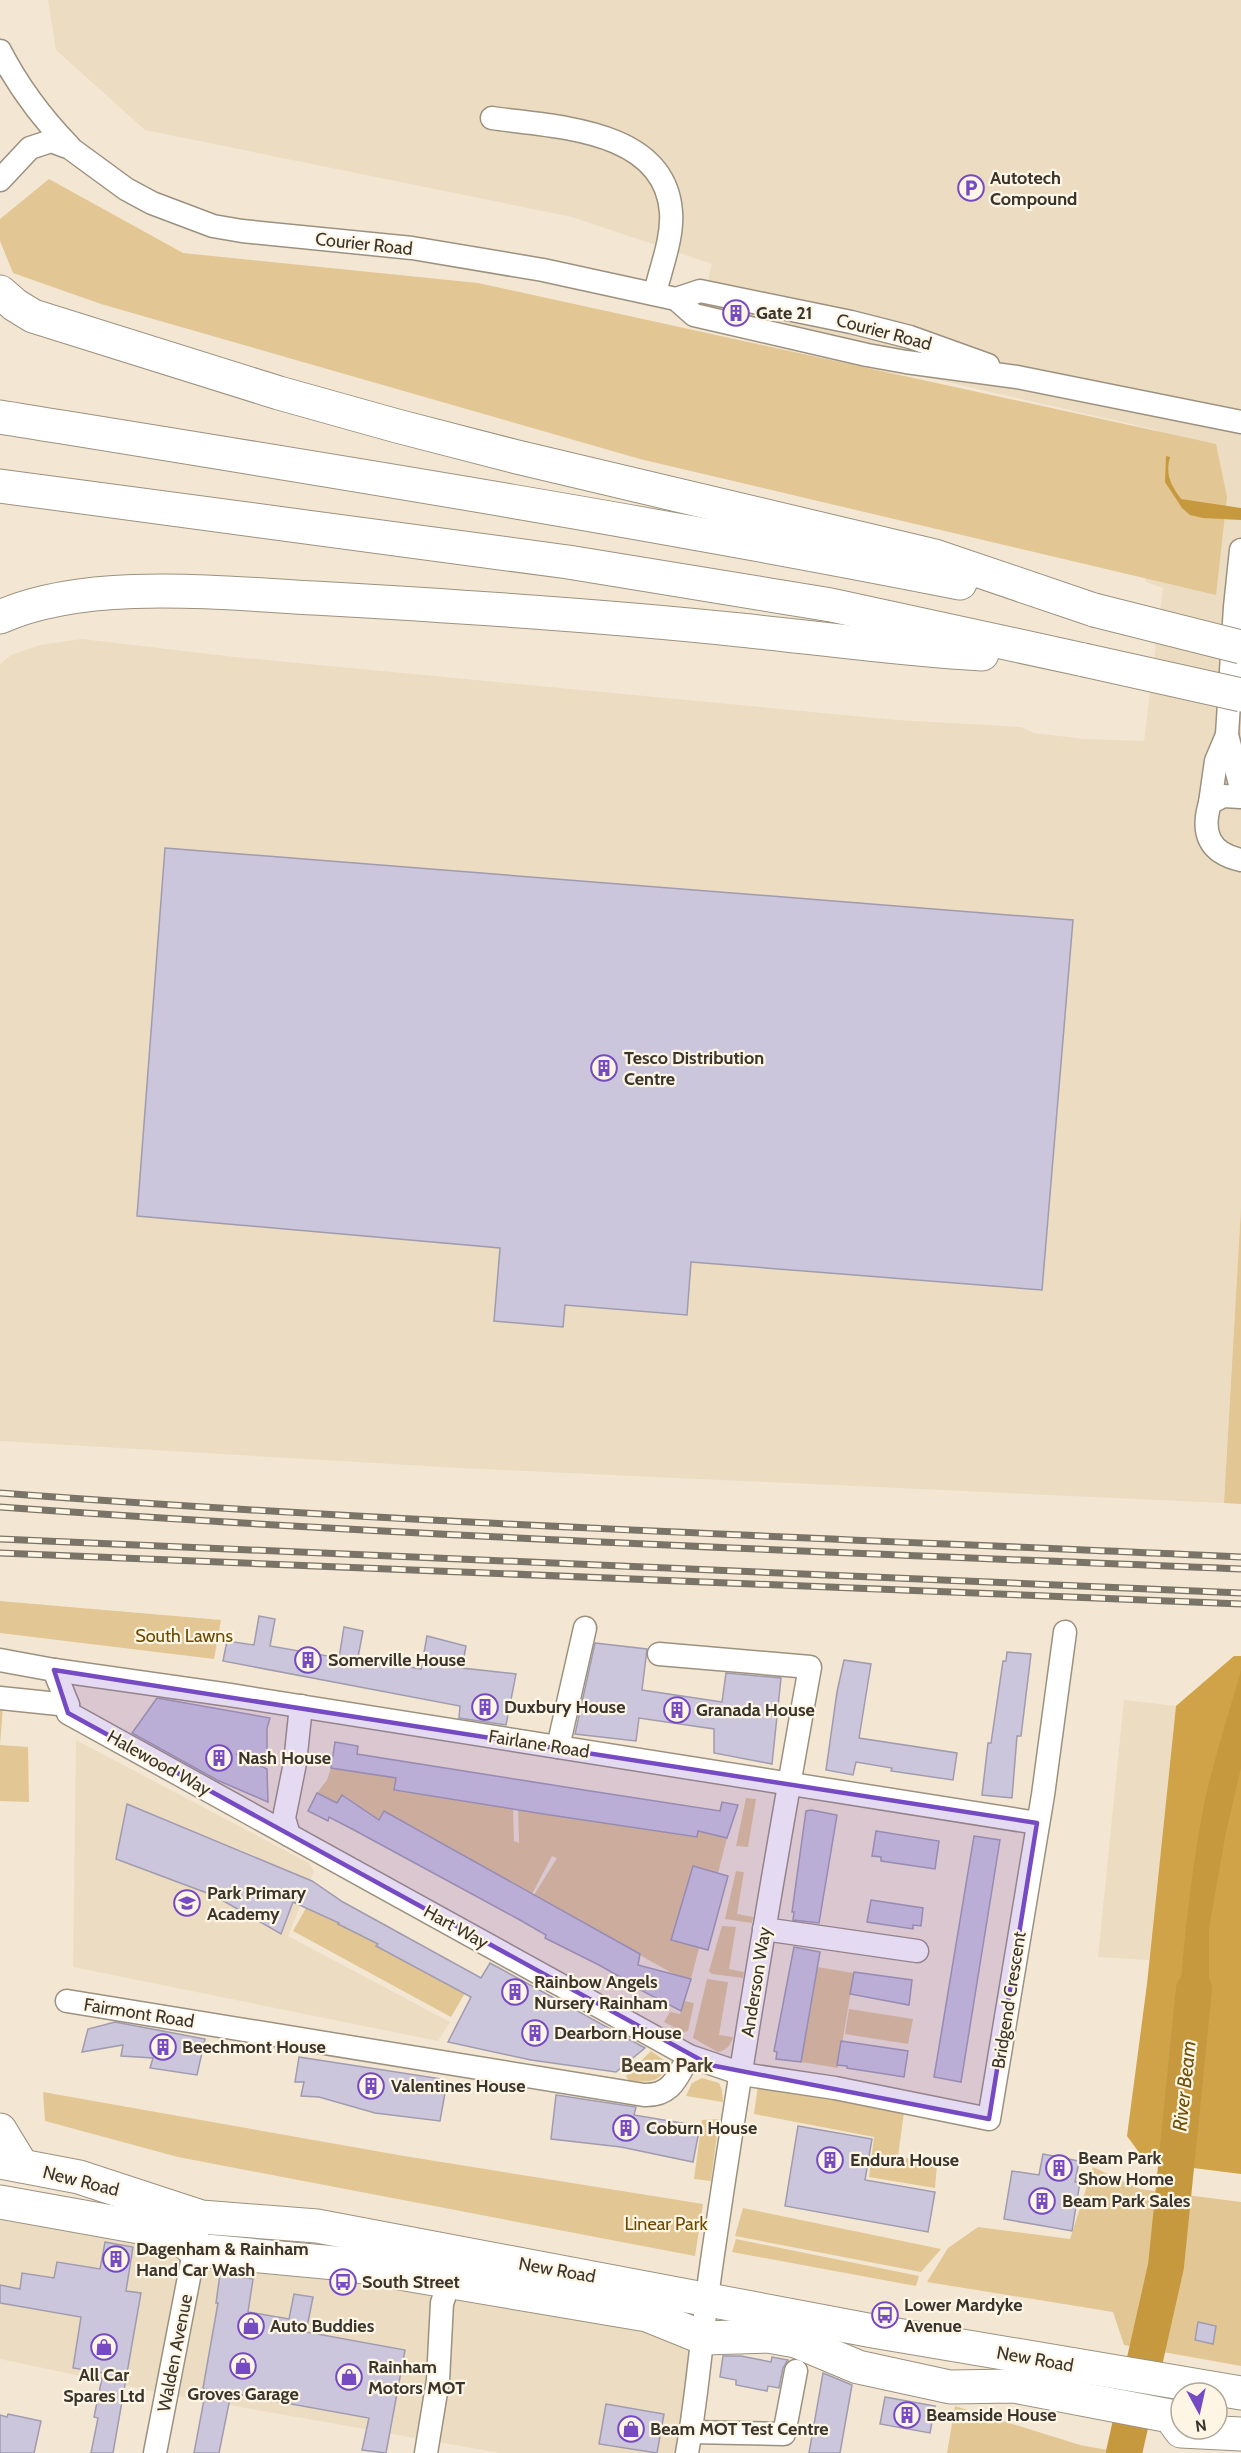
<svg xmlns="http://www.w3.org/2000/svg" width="1241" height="2453" font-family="Cabin,sans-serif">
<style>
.built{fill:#ecdcc2}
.green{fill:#e2c694}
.forest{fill:#d1a349}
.water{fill:#c6993e}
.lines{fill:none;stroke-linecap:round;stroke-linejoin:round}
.river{stroke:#c6993e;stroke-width:36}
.building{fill:#cbc6db;stroke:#a09baf;stroke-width:1.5}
.street-casing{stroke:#9c917f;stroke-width:25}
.primary-casing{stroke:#9c917f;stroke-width:35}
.highway-casing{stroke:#9c917f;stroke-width:35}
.street{stroke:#fff;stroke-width:22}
.primary{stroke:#fff;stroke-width:33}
.highway{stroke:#fff;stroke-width:33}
.rail-casing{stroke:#7a7367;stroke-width:7}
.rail{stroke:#fef5e5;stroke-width:4.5;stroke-dasharray:14;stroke-linecap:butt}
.highway-bridge-casing{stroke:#9c917f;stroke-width:35;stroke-linecap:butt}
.highway-bridge{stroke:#fff;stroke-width:33}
.marked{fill:#764ac2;fill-opacity:0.2;stroke:#764ac2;stroke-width:4.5;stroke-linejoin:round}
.labels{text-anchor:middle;stroke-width:4.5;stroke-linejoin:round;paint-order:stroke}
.poi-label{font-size:18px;font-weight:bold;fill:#39352d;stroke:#fef5e5;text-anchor:start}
.street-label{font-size:18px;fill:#39352d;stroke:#fef5e5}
.park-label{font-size:18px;fill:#694a00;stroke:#fef5e5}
.neighbourhood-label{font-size:20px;font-weight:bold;fill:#4a4131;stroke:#fef5e5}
.water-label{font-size:20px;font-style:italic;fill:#6f5008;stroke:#fef5e5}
</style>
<rect width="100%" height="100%" fill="#f3e7d3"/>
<!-- built -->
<g class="built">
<path d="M48,0H1241V1208L1224,1503L460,1468L0,1441V664L11,655L40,645L82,639L235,657L897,720L1021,727L1034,733L1085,739L1144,741L1163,588L1146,582L1145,565L1144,514L1157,430L698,325L712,264L572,217L145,130L56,50Z"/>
<path d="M1124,1700L1176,1706L1149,1960L1098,1957Z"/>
<path d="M76,1740L309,1863L314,1871L288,1936L450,2022L438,2041L73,1967Z"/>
<path d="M0,2214L704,2338L687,2453H500L167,2394L0,2359Z"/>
</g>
<!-- green -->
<g class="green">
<path d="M49,179L183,253L478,283L1216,444L1227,497L1216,595L640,459L101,304L13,273L0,241V219Z"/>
<path d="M1241,1208V1504L1224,1503Z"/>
<path d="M0,1601L221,1620L214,1659L0,1633Z"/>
<path d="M0,1707H3L0,1745L28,1747L29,1802L0,1801Z"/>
<path d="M331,1768L396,1778L513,1807L514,1841L519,1843L518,1809L698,1831L727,1838L718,1873L694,1866L672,1939L699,1948L691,1979L677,1976L534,1895L557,1858L552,1856L531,1896L384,1812L378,1822L335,1806L330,1799L317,1793L327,1780Z"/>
<path d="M746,1798L756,1799L748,1847L736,1846Z"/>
<path d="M736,1871L744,1872L737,1914L753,1917L752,1923L725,1919Z"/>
<path d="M306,1908L340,1921L339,1924L379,1942L377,1946L465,1993L451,2017L293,1931Z"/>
<path d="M722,1926L736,1927L729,1969L744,1972L743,1978L712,1974L709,1971Z"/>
<path d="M817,1967L854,1973L838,2068L801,2062Z"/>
<path d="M707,1979L728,1982L719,2035L733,2037C730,2046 727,2050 718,2052L693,2038Z"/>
<path d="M684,2001L694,2003L688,2031L683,2032L664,2022L670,2012L680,2014Z"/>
<path d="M849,2009L913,2019L908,2044L845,2034Z"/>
<path d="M651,2051L665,2061C666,2084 646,2082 629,2081L626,2076Z"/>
<path d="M702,2078L719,2083L722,2090L723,2102L686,2096L692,2083Z"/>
<path d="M758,2085L905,2105L898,2156L937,2164L935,2188L869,2177L874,2137L754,2114Z"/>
<path d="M43,2092L404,2156L703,2204L695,2256L178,2157L45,2121Z"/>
<path d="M719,2119L711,2181L694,2179L702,2120Z"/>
<path d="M1093,2167L1140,2189L1241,2202V2366L1124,2345L1113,2312L927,2282L948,2248L978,2227L1070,2239Z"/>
<path d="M743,2208L941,2249L921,2272L735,2236Z"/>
<path d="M736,2239L919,2276L916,2286L732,2252Z"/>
<path d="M955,2406L1080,2445L1124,2453H947Z"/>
</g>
<!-- forest -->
<path class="forest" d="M1234,1656H1241V2174L1146,2162L1127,2136L1147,1984L1176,1706Z"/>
<!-- water -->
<g class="water">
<path d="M1166,456L1170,457C1165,475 1171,485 1181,499L1241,508V520L1203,518L1190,515L1182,508L1165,482Z"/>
<path d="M1241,1670V1768L1226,1832L1209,1928V2002L1202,2037L1176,2038C1182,1966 1188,1892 1201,1820C1210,1770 1227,1720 1241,1670Z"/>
</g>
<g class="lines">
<!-- river -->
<path class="river" d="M1124,2453L1166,2266L1194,1989"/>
</g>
<!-- building -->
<g class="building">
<path d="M165,848L1073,920L1042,1290L691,1262L687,1315L565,1305L563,1327L494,1321L500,1248L137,1216Z"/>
<path d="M259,1616L275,1619L270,1646L339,1658L344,1627L363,1631L358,1657L421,1669L427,1636L466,1646L462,1668L516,1674L506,1725L459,1718L460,1706L223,1661L227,1641L254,1645Z"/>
<path d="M595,1643L647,1649L642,1690L722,1702L726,1673L781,1678L772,1764L714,1753V1729L639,1718L636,1741L575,1734Z"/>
<path d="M1007,1652L1031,1654L1021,1736H1017L1012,1798L982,1795L988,1743H991L1003,1661H1006Z"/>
<path d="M844,1660L871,1664L859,1738L957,1753L953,1780L891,1771L892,1768L856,1762L853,1775L826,1770L837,1692Z"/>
<path d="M157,1698L270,1718L267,1728V1759L236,1754L267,1769L268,1802L217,1780L132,1733Z"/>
<path d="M335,1742L358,1746L357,1754L597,1792L720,1811L722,1802L738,1805L727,1838L698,1831L697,1837L550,1815L394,1790L396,1778L331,1768Z"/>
<path d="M317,1793L337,1803L342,1795L379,1820L384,1811L640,1954L638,1965L691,1979L681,2011L623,1981L624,1979L599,1965L545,1938L546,1935L520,1920L354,1830L329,1817L328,1821L308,1811Z"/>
<path d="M127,1804L312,1881L343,1902L481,1978L490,1963L645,2048L616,2072L531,2060L448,2042L471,1997L376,1946L378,1944L338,1924L339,1923L293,1902L281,1934L215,1896L116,1859Z"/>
<path d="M811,1810L837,1815L819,1923L793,1920L794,1912H792L806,1811Z"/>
<path d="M876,1831L939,1841L935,1869L881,1861V1857L872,1856Z"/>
<path d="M974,1836L1000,1840L961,2082L934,2077Z"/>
<path d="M693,1866L728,1876L708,1950L671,1940Z"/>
<path d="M871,1900L923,1908L921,1926L913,1925V1929L867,1922Z"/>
<path d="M794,1947L820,1952L801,2062L776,2059L777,2052L774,2051Z"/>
<path d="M854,1972L912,1980L909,2005L850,1994Z"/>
<path d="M115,2022L205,2039L197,2075L150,2068L153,2058L121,2056L123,2045L82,2052L88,2029Z"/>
<path d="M841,2041L908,2051L904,2077L847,2068V2066L837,2065Z"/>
<path d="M299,2057L442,2079L438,2091L445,2093L440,2121L375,2113L319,2097L301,2096L304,2082H295Z"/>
<path d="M556,2095L636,2107L634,2115L700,2126L693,2162L621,2147L551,2139Z"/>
<path d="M798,2126L872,2139L865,2180L935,2192L928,2232L785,2206Z"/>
<path d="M1043,2154L1079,2161L1075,2182H1080L1072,2231L1004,2219L1012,2171L1039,2175Z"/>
<path d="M105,2242L133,2247L126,2291L141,2293L113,2453H91L98,2418L94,2417L103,2373L73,2368L81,2317L0,2303V2285L20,2289L22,2273L54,2278L57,2262L100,2269Z"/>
<path d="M220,2274L253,2279L248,2312L289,2319L294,2294L313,2297L306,2332L405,2350L386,2453L362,2450L369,2418L231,2393L219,2453H194L206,2389L203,2388L218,2303H216Z"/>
<path d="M1198,2322L1216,2326L1213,2344L1195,2340Z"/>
<path d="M723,2356H741L771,2362L772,2357L788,2360L783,2368L779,2388L768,2386L767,2391L736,2385V2380L720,2377Z"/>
<path d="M823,2373L852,2385L840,2453H809Z"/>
<path d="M885,2397L935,2406L930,2433L880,2424Z"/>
<path d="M606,2404L664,2414L657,2453L599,2444Z"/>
<path d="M8,2414L41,2421L34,2453H0V2415L7,2417Z"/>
</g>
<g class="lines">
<!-- street casing -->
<g class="street-casing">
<g id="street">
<path d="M0,51C18,86 42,118 69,146"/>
<path d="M492,118C553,127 665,128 671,212C673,238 661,267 655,293"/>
<path d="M0,180L30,148L51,141L70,148L126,189L152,203L213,226L242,231L412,248L543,270L676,299L694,315L867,355L906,362L1017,377L1241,422"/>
<path d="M676,299L700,291L851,322L910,337L988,365"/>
<path d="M1241,550L1235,607L1227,735L1241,788"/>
<path d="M1241,797L1223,796L1210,803C1201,833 1209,853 1241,860"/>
<path d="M1210,803L1216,761L1227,735"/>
<path d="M659,1654L810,1667C774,1867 740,2067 711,2268C702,2330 698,2392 687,2453"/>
<path d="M0,1660L54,1670L230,1695L1037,1823"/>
<path d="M54,1670L68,1705V1713L689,2056L742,2074L835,2088L989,2119L1043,1795L1065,1632"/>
<path d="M0,1698L68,1705"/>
<path d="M558,1747L585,1628"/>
<path d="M289,1835L284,1818L295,1763L301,1706"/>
<path d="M764,1929L917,1951"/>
<path d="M67,2001L644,2095C672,2096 677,2077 689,2056"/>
<path d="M691,2432L784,2434L796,2371"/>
<path d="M155,2453L197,2236"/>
<path d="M426,2453L438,2380L442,2303L449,2283L451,2268"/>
</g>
</g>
<!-- primary casing -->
<g class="primary-casing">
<g id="primary">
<path d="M0,2130L22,2166"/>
<path d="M0,2162L79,2177L201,2217L317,2226L873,2331L1241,2393"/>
<path d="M0,2202L173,2233L195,2250L346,2264L647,2315L704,2338L768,2336L796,2341L858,2367L950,2387L1014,2386L1170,2416L1181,2431L1241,2434"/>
</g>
</g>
<!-- highway casing -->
<g class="highway-casing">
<g id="highway">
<path d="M0,292L15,305L33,316L279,393L397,426L517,457L935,556L1094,610"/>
<path d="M0,417C321,469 641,520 960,583"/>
<path d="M0,486L568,562L831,605L1084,660"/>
<path d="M0,617C87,578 220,593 314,598C456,606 599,615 740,630C821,638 901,650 982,654"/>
</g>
</g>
<!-- street -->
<use href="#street" class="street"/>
<!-- primary -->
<use href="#primary" class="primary"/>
<!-- highway -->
<use href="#highway" class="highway"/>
<!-- rail casing -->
<g class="rail-casing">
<g id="rail">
<path d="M0,1493C413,1524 827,1538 1241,1557"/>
<path d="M0,1507C413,1537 827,1552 1241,1569"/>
<path d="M0,1539L1241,1593"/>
<path d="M0,1553L1241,1604"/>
</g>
</g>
<!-- rail -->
<use href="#rail" class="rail"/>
<!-- highway-bridge casing -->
<g class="highway-bridge-casing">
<g id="highway-bridge">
<path d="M1094,610L1241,647"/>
<path d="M1084,660L1241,695"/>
</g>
</g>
<!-- highway-bridge -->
<use href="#highway-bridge" class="highway-bridge"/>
</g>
<!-- marked area -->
<path class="marked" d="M54,1670L1037,1823L989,2119L710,2065L68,1713Z"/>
<!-- icons -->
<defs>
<g id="parking-ring" transform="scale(1.35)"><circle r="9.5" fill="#fef5e5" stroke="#764ac2" stroke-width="1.5"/><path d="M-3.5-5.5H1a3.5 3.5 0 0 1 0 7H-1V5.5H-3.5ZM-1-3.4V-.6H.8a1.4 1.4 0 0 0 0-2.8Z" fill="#764ac2"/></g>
<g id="building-ring" transform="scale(1.35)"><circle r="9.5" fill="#fef5e5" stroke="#764ac2" stroke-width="1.5"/><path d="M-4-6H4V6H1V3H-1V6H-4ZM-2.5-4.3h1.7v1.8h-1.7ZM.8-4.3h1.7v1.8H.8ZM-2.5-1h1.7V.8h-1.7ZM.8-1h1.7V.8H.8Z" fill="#764ac2"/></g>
<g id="school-ring" transform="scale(1.35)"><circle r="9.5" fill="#fef5e5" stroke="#764ac2" stroke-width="1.5"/><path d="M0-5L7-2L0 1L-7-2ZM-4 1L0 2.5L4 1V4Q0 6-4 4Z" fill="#764ac2"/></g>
<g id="bus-ring" transform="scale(1.35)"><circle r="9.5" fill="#fef5e5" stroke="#764ac2" stroke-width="1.5"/><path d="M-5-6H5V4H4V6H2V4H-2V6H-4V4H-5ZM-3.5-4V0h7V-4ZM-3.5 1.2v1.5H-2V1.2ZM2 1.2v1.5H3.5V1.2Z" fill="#764ac2"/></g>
<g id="shop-ring" transform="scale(1.35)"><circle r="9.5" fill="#fef5e5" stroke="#764ac2" stroke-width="1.5"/><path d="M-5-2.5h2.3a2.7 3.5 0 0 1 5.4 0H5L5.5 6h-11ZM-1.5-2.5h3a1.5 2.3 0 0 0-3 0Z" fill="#764ac2"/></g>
</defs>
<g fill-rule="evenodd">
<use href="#parking-ring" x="971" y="188"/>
<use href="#building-ring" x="736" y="313"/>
<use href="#building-ring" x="604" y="1068"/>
<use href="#building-ring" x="308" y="1660"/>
<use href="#building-ring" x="485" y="1707"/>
<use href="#building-ring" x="677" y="1710"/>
<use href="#building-ring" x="219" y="1758"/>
<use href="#school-ring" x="187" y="1903"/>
<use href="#building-ring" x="515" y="1992"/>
<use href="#building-ring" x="535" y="2033"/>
<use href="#building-ring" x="163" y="2047"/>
<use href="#building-ring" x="371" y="2086"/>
<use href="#building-ring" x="626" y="2128"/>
<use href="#building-ring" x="830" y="2160"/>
<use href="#building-ring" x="1059" y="2168"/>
<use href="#building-ring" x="1042" y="2201"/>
<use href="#building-ring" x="116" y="2259"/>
<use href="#bus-ring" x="343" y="2282"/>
<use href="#bus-ring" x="885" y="2315"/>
<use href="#shop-ring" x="251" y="2326"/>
<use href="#shop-ring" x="104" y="2347"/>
<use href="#shop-ring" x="243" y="2366"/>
<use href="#shop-ring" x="349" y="2377"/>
<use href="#building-ring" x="907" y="2415"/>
<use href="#shop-ring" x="631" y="2429"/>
</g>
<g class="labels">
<!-- poi labels -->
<g class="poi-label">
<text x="990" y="184">Autotech<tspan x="990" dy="21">Compound</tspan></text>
<text x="756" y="319">Gate 21</text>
<text x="624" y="1064">Tesco Distribution<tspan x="624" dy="21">Centre</tspan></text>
<text x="328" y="1666">Somerville House</text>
<text x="504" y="1713">Duxbury House</text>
<text x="696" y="1716">Granada House</text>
<text x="238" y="1764">Nash House</text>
<text x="207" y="1899">Park Primary<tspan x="207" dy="21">Academy</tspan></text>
<text x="534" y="1988">Rainbow Angels<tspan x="534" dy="21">Nursery Rainham</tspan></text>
<text x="554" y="2039">Dearborn House</text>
<text x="182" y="2053">Beechmont House</text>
<text x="391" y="2092">Valentines House</text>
<text x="646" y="2134">Coburn House</text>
<text x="1078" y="2164">Beam Park<tspan x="1078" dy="21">Show Home</tspan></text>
<text x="850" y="2166">Endura House</text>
<text x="1062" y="2207">Beam Park Sales</text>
<text x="136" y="2255">Dagenham &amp; Rainham<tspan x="136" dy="21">Hand Car Wash</tspan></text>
<text x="362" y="2288">South Street</text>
<text x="904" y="2311">Lower Mardyke<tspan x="904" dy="21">Avenue</tspan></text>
<text x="270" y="2332">Auto Buddies</text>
<text x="368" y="2373">Rainham<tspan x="368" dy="21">Motors MOT</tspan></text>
<text x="104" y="2381" text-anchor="middle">All Car<tspan x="104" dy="21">Spares Ltd</tspan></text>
<text x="243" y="2400" text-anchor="middle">Groves Garage</text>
<text x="926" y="2421">Beamside House</text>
<text x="650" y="2435">Beam MOT Test Centre</text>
</g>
<!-- street labels -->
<g class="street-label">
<text transform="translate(364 244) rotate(6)" y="6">Courier Road</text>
<text transform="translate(884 332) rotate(15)" y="6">Courier Road</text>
<text transform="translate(539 1744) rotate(9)" y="6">Fairlane Road</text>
<text transform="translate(159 1763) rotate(29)" y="6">Halewood Way</text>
<text transform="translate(456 1927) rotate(29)" y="6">Hart Way</text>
<text transform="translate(756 1982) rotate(-81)" y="6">Anderson Way</text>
<text transform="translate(1009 2000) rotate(-81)" y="6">Bridgend Crescent</text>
<text transform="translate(139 2013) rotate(9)" y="6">Fairmont Road</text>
<text transform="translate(81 2181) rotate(14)" y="6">New Road</text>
<text transform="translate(557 2270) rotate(10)" y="6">New Road</text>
<text transform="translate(175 2353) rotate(-79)" y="6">Walden Avenue</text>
<text transform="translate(1035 2359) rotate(10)" y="6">New Road</text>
</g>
<!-- park labels -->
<g class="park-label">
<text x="184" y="1642">South Lawns</text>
<text x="666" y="2230">Linear Park</text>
</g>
<!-- neighbourhood labels -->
<g class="neighbourhood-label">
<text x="667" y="2072">Beam Park</text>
</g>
<!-- water labels -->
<g class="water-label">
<text transform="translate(1184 2086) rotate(-84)" y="7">River Beam</text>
</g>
</g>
<!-- north arrow -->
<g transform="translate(1199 2411) rotate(172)"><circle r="28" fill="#fef5e5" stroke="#afa89b" stroke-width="1.5"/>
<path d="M0-4.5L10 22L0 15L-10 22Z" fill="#764ac2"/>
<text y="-9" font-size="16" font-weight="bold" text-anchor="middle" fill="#39352d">N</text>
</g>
</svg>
